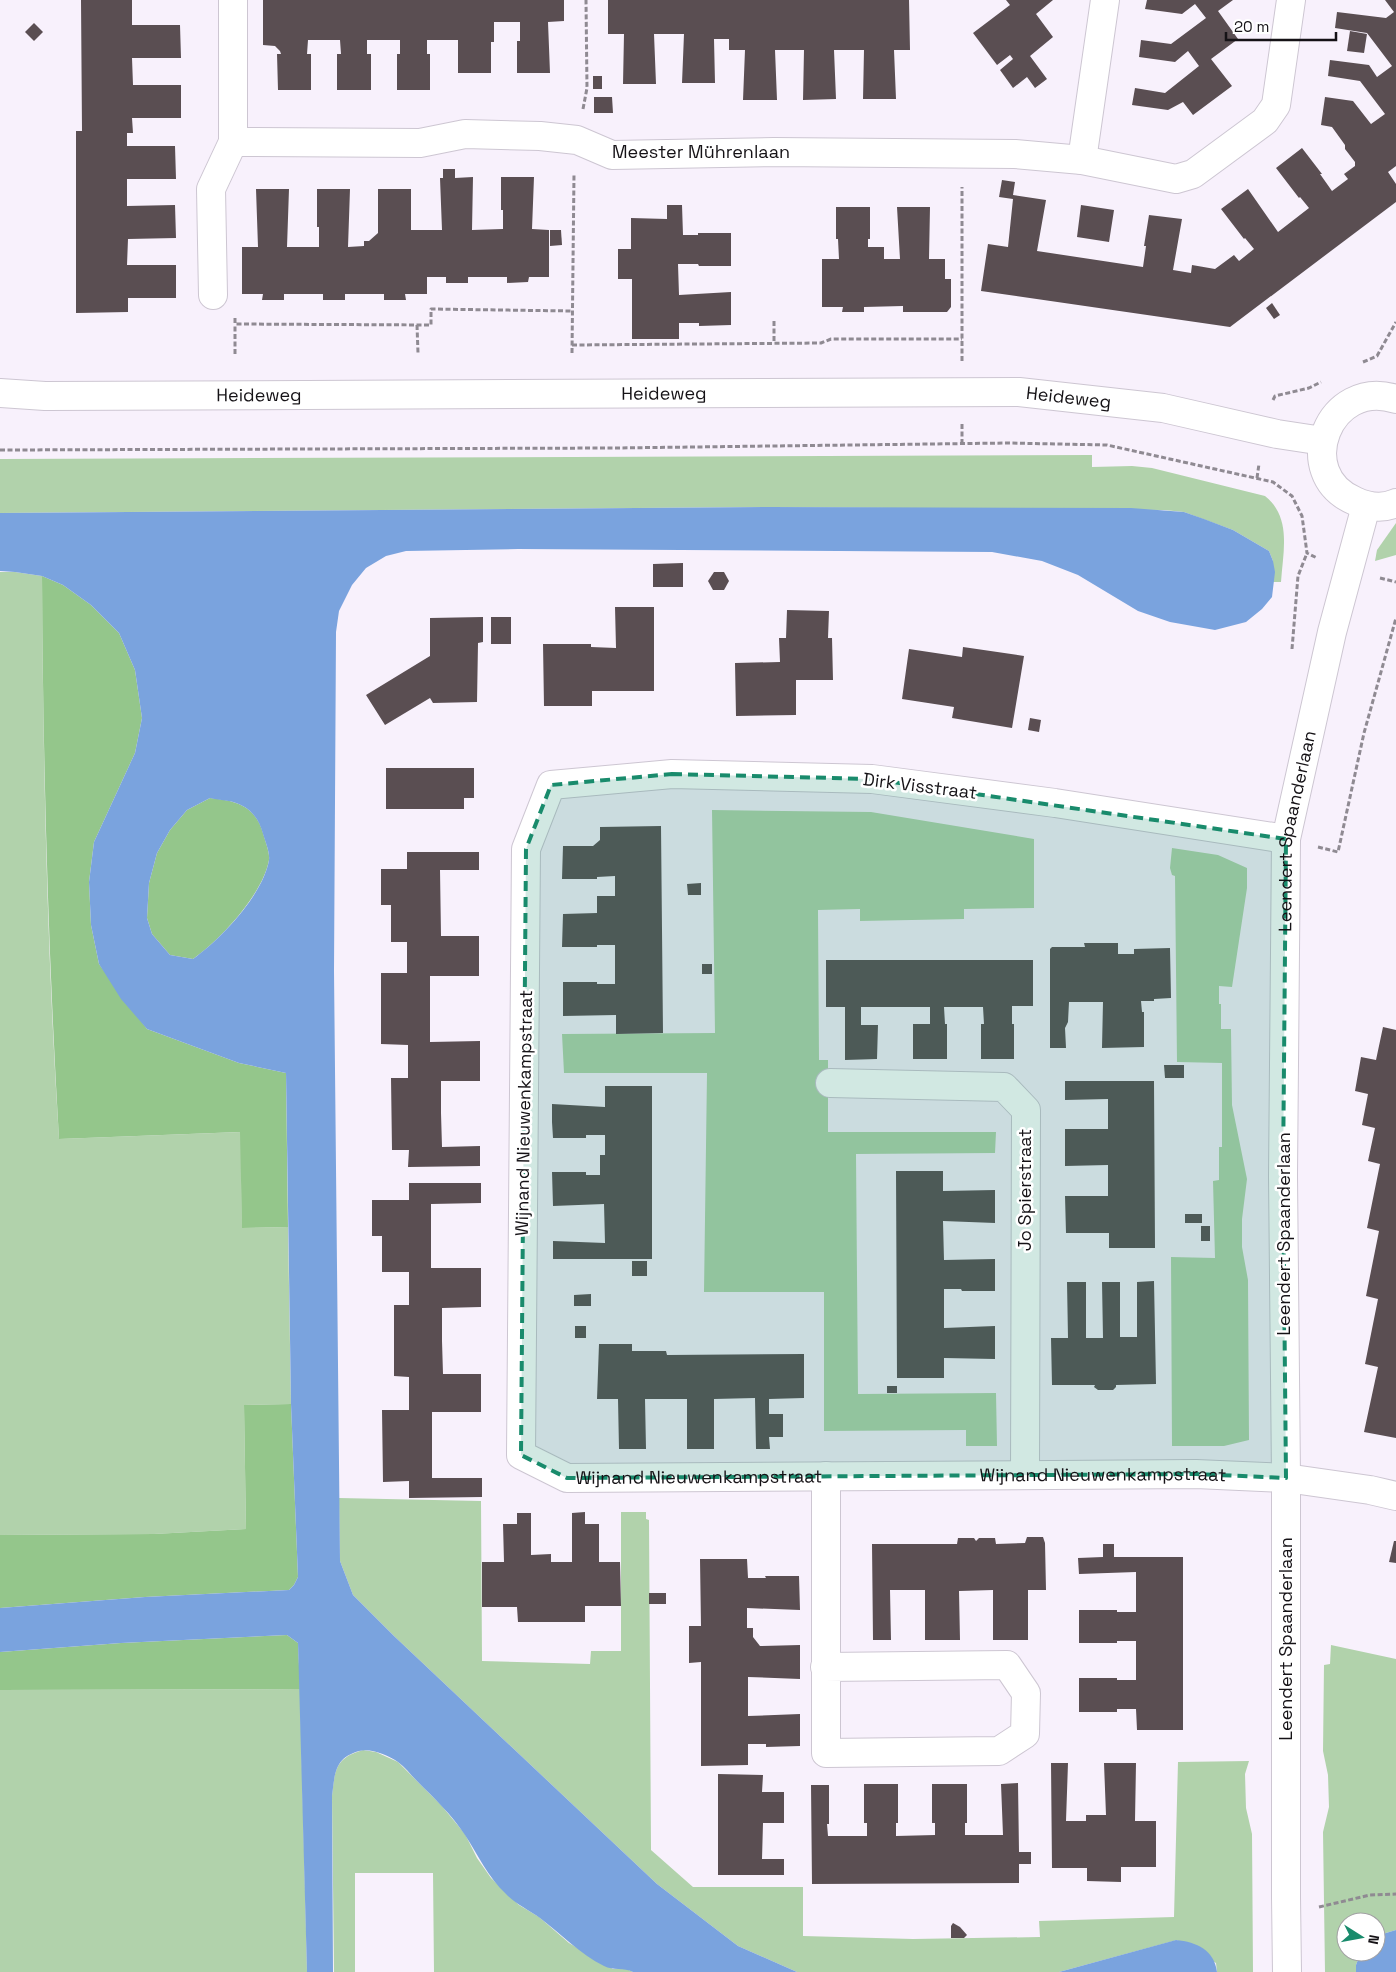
<svg xmlns="http://www.w3.org/2000/svg" width="1396" height="1972" font-family="'Space Grotesk',sans-serif">
<style>
.green{fill:#b1d2ab}
.forest{fill:#94c68b}
.water{fill:#7aa3de;fill-rule:evenodd}
.building{fill:#5a4e52}
.lines{fill:none;stroke-linecap:round;stroke-linejoin:round}
.minor-casing{stroke:#cdc6d2;stroke-width:30}
.tertiary-casing{stroke:#cdc6d2;stroke-width:30}
.path{stroke:#8f8a92;stroke-width:3;stroke-dasharray:5 2.5;stroke-linecap:butt}
.minor{stroke:#fff;stroke-width:28}
.tertiary{stroke:#fff;stroke-width:28}
.marked{fill:#198b6c;fill-opacity:0.2;stroke:#198b6c;stroke-width:4;stroke-dasharray:10 6;stroke-linejoin:round}
.labels{text-anchor:middle;stroke-width:5;stroke-linejoin:round;paint-order:stroke}
.street-label{font-size:18px;fill:#151216;stroke:#fff}
</style>
<rect width="100%" height="100%" fill="#f8f1fc"/>
<!-- green -->
<g class="green">
<path d="M1092,455V467L1132,466L1152,468L1265,496C1292,518 1283,551 1281,582H1273V561L1269,551L1233,530L1184,512L1164,510L768,507L0,513V459Z"/>
<path d="M1396,523V555L1375,561L1377,550Z"/>
<path d="M0,572H15L42,576C43,763 47,951 59,1139L241,1132L242,1228L288,1227L291,1404L244,1405L246,1529L154,1534L0,1535Z"/>
<path d="M712,810L871,812L1034,839V908L964,909V919L860,921V909L818,910L819,1060H828V1132H996L995,1153L856,1154L858,1394L996,1393L997,1446H966V1430L824,1431V1292H704L707,1073H564L562,1034L715,1033Z"/>
<path d="M1172,848L1218,855L1247,868V888L1232,987L1219,986V1004H1221V1029H1231L1232,1105L1247,1179L1242,1219V1247L1248,1280L1249,1440L1224,1446H1172L1171,1257L1215,1258L1213,1181L1219,1180V1147H1222V1063L1177,1062L1175,876L1172,875L1170,868Z"/>
<path d="M339,1498L481,1501L482,1661L590,1664L591,1651H621V1512H646V1519L649,1520L651,1850L693,1887H803V1936L913,1939L1040,1937L1039,1921L1174,1917L1178,1762L1249,1761L1245,1774L1246,1808L1252,1834L1253,1972H1217L1216,1963L1177,1940L1059,1972H797L738,1946L657,1884L394,1636L353,1595L340,1561Z"/>
<path d="M1331,1645L1396,1659V1930L1376,1936V1922H1346V1952H1361L1356,1965V1972H1325L1323,1832L1329,1807L1328,1775L1323,1751L1324,1665L1330,1664Z"/>
<path d="M300,1689L307,1972H0V1690Z"/>
<path d="M363,1750L376,1752L398,1762L441,1805L465,1834L477,1858L491,1878L519,1905L539,1917L569,1943L613,1969L625,1968L633,1972H434L433,1873H355V1972H334L332,1796C335,1770 335,1758 363,1750Z"/>
</g>
<!-- forest -->
<g class="forest">
<path d="M42,576L63,585L91,605L119,633L135,670L142,718L135,753L94,842L89,882L91,925L99,964L147,1029L239,1063L286,1073L288,1227L242,1228L240,1132L59,1139C48,951 43,763 42,576Z"/>
<path d="M210,798C218,799 228,800 236,803C251,808 259,819 263,833C265,841 270,852 269,860C263,894 220,940 193,959L170,955L152,934L147,918L149,883L157,853L170,830L187,810Z"/>
<path d="M291,1404L298,1577L294,1585L289,1590L145,1597L0,1608V1535L154,1534L246,1529L244,1405Z"/>
<path d="M287,1635L298,1643L300,1689L0,1690V1652L121,1643Z"/>
</g>
<!-- water -->
<g class="water">
<path d="M768,507L1131,508L1184,512L1204,519L1233,530L1269,551L1273,561L1275,572L1272,597L1262,609L1246,622L1215,630L1170,622L1138,611L1078,575L1042,561L992,552L518,549L406,551L386,556L366,568L352,585L339,611L336,632L334,971L340,1561L353,1595L394,1636L657,1884L738,1946L797,1972H633C624,1967 613,1971 604,1966C580,1954 561,1934 540,1918C529,1910 516,1904 506,1894C488,1877 478,1855 465,1835C452,1815 434,1798 417,1781C411,1775 405,1767 398,1762C388,1755 371,1748 359,1751C334,1758 335,1774 332,1796L333,1972H307L298,1643L287,1635L121,1643L0,1652V1608L145,1597L289,1590L294,1585L298,1577L291,1404L286,1073L239,1063L147,1029L121,999L99,964L91,925L89,882L94,842L135,753L142,718L135,670L119,633L91,605L63,585L42,576L15,572L0,571V513ZM210,798C218,800 229,800 236,803C251,808 259,819 263,834C265,841 270,852 269,860C263,895 221,939 193,959L170,955L152,934L147,918L149,883L157,853L170,830L187,810Z"/>
<path d="M1396,1930V1972H1356V1965L1361,1952H1376V1936Z"/>
<path d="M1176,1940C1197,1942 1214,1950 1217,1972H1059Z"/>
</g>
<!-- building -->
<g class="building">
<path d="M81,0H132V25H180L181,58H132L133,85H181V118H132L133,133H127V146H175L176,179H127V206L175,205L176,238L128,239L127,265H176V298H128V312L76,313V131H82Z"/>
<path d="M263,0H564V21L548,22L550,73H517V41H520V22H494V42H491V73H458V40H427V54H430V90H397V54H400V40H367V54H371V90H337V54H341L340,40H308L307,54H311V90H278L277,54H281L280,51L275,46L263,45Z"/>
<path d="M608,0H909L910,50H894L896,99H863L864,50H834L836,99L803,100L804,50H775L777,100H743L745,50H729V39H714L715,83H682L684,34H654L656,84H623L624,34H608Z"/>
<path d="M1006,0H1053L1036,14L1053,37L1030,56L1047,79L1035,88L1027,77L1013,88L1000,70L1013,59L1010,55L997,65L973,33L1010,5Z"/>
<path d="M1147,0H1233L1218,11L1238,39L1211,59L1232,86L1193,115L1183,102L1168,110L1132,105L1135,88L1165,93L1199,66L1188,51L1175,62L1139,57L1141,40L1171,44L1206,18L1195,4L1182,14L1145,9Z"/>
<path d="M1385,0H1396V166L1388,172L1396,184V202L1230,327L981,291L988,244L1008,247L1013,199L999,197L1002,180L1015,182L1013,195L1046,200L1037,251L1143,267L1146,246H1144L1149,215L1182,219L1173,270L1191,273L1192,265L1215,269L1234,255L1239,261L1254,249L1245,238L1244,239L1221,209L1248,189L1278,232L1309,208L1300,197L1299,198L1276,168L1302,148L1322,174H1320L1332,191L1348,179L1344,174L1355,166V162L1345,149V145L1332,127L1321,125L1325,97L1353,101L1371,124L1385,114L1360,81L1328,76L1330,60L1369,65L1377,77L1392,66L1367,33L1335,28L1337,12L1386,18L1394,12Z"/>
<path d="M34,23L43,32L34,41L25,32Z"/>
<path d="M1350,31L1367,34L1364,53L1347,51Z"/>
<rect x="593" y="76" width="9" height="13"/>
<path d="M594,97H612L613,113H594Z"/>
<path d="M443,169H455V178L473,177L472,230L503,229V210H501V177H534L532,229L549,230V277H529L528,282L507,283V277H468V283H446V277H427V294H405L406,300H384V294H345V300H323V294H284V300H262L263,294H242V247H258L256,189H289L287,247H319V227H317V189H350L348,247L364,246V241H369L378,233V189H411V230H442L440,178H443Z"/>
<path d="M667,205H682L683,235H698V233H731V266H699L698,264H678L679,295L731,292V325L699,326V323H679V339H632V279H618V249H631V218L667,219Z"/>
<path d="M1081,205L1114,210L1109,242L1077,237Z"/>
<path d="M836,207H870V239H868V247H884V259H900L897,207H930L929,259H945V279H951V307L947,312H903V306L864,307V312H842L843,307H822V259H839L838,239H836Z"/>
<path d="M550,230H561L562,245L550,246Z"/>
<path d="M1272,303L1280,315L1274,319L1266,308Z"/>
<path d="M683,563V587H653V564Z"/>
<path d="M714,572H724L729,581L724,590H713L708,581Z"/>
<path d="M615,607H654V691H592V706H544L543,644H591V647L616,648Z"/>
<path d="M787,610L829,611L828,638H832L833,680H796V715L736,716L735,663L780,662L779,638H786Z"/>
<path d="M483,617V642L478,643L477,702L433,703L430,698L385,725L366,695L430,656V618Z"/>
<rect x="491" y="617" width="20" height="27"/>
<path d="M963,647L1024,656L1012,728L952,718L954,707L902,699L909,649L962,657Z"/>
<path d="M1030,718L1041,720L1039,732L1028,730Z"/>
<path d="M386,768H474V798H464V809H386Z"/>
<path d="M661,826L663,1033L616,1034V1015L563,1016V982H597V984H615V945H597V947H562L563,914L597,913V896H615V876L597,877V879H562L563,846H593L600,840V827Z"/>
<path d="M407,852H479V870H440L441,936H479V976H430V1042L480,1041V1081H441V1113L442,1147L480,1146V1166L408,1167L409,1150H392L391,1078H408V1045L381,1044V973H407V942H391V905H381V869H407Z"/>
<path d="M701,883V895H688L687,884Z"/>
<path d="M1084,943H1118V954H1134V949L1170,948L1171,998L1154,999V1001H1141L1142,1012H1144V1047L1102,1048L1103,1002H1069L1068,1022L1065,1028L1066,1048H1050V949L1052,947H1085Z"/>
<path d="M826,960H1033V1006H1012V1024H1014V1059H981V1024H984L983,1007H944L945,1024H947V1059H913V1024H930V1007H861V1025H878L877,1059L845,1060V1007H826Z"/>
<rect x="702" y="964" width="10" height="10"/>
<path d="M1383,1027L1396,1030V1438L1364,1432L1378,1367L1365,1364L1378,1299L1366,1296L1379,1231L1367,1228L1380,1164L1368,1161L1375,1128L1362,1125L1368,1094L1355,1091L1361,1057L1376,1060Z"/>
<path d="M1164,1065H1184V1078H1165Z"/>
<path d="M1065,1081H1154L1155,1248H1109V1233H1066L1065,1196H1108V1165L1065,1166V1129H1108V1099L1065,1100Z"/>
<path d="M605,1086H652V1259H553V1241L605,1243L604,1204L553,1206L552,1172H586V1175H600V1155H605V1135H586V1138H553L552,1122V1104L605,1107Z"/>
<path d="M896,1171H943V1191L995,1190V1223L943,1221L944,1260L995,1259V1291H962L961,1289H944V1328L995,1326V1359L944,1358V1378H897Z"/>
<path d="M409,1183H481V1203L431,1204V1268H481V1307L442,1308V1341L443,1374H481V1412H432V1478H482V1497L409,1498V1481L383,1482L382,1410H409V1377L394,1376V1305H409V1272H382V1236H372V1200H409Z"/>
<rect x="1185" y="1214" width="17" height="9"/>
<rect x="1201" y="1226" width="9" height="15"/>
<rect x="632" y="1261" width="15" height="15"/>
<path d="M1154,1281L1156,1384L1116,1385V1387L1113,1390H1098L1094,1387L1095,1385H1052L1051,1338H1068L1067,1282H1086V1338H1103L1102,1282H1120V1337H1137V1282Z"/>
<path d="M591,1294V1306H574V1295Z"/>
<rect x="575" y="1326" width="11" height="12"/>
<path d="M599,1344H632V1351H666L667,1355L804,1354V1398L769,1399V1414H783V1437H769L770,1449H756L755,1398L714,1399V1449H687V1399H645L646,1449H619L618,1399H597Z"/>
<rect x="887" y="1386" width="10" height="7"/>
<path d="M585,1512V1524H599V1562H620L621,1606H585V1622H518L517,1607H482V1562H504L503,1524H517V1513H531V1555L551,1554V1562H572V1513Z"/>
<path d="M1027,1537H1043L1045,1543L1046,1590H1028V1640H993V1590L959,1591L960,1640H925V1590H890L891,1640H873L872,1544H957L958,1538H974L976,1541L979,1538H995L996,1544L1025,1543Z"/>
<path d="M1394,1541H1396V1563L1389,1562Z"/>
<path d="M1103,1544H1114V1557H1183V1730H1137L1136,1709H1117V1712H1079V1678H1117V1680H1136V1641H1117V1643H1079V1610H1117V1612H1136V1572L1079,1574L1078,1558L1103,1557Z"/>
<path d="M700,1559H747L748,1578H766L765,1576H799L800,1610L747,1608V1628H753V1637L760,1646L800,1645V1679L748,1677V1716L800,1714V1746L766,1747V1744H748V1765L701,1766V1662L689,1663V1626H701Z"/>
<rect x="649" y="1593" width="17" height="11"/>
<path d="M1051,1763H1068L1066,1821H1086V1815H1106L1104,1763H1136L1135,1821H1156V1867H1121V1882L1087,1881V1868H1052Z"/>
<path d="M718,1774L763,1775L762,1792H784V1823H763L762,1859H784V1875H718Z"/>
<path d="M1018,1783L1019,1852H1031V1864H1019V1883L812,1884L811,1785H829V1824H827L828,1836H867V1823H864V1784H898V1823H896V1836L935,1835V1823H932V1784H967V1823H965V1835H1003L1001,1784Z"/>
<path d="M953,1923L960,1927L967,1935L964,1938H951V1926Z"/>
</g>
<g class="lines">
<!-- minor casing -->
<g class="minor-casing">
<g id="minor">
<path d="M233,0V142L420,143L465,134L540,136L577,140L612,155L774,152L1015,154L1082,160L1176,179L1193,174L1265,121L1276,105L1291,0"/>
<path d="M1082,160L1105,0"/>
<path d="M213,295L211,189L233,142"/>
<path id="s1" d="M1286,839L1055,803L872,779L672,774L551,785L526,849L521,1455L567,1478L1196,1474L1286,1478L1370,1490L1396,1496"/>
<path d="M830,1083L1004,1087L1026,1110L1025,1475"/>
<path d="M825,1667L1007,1665L1026,1693L1025,1734L999,1751L826,1753V1476"/>
</g>
</g>
<!-- tertiary casing -->
<g class="tertiary-casing">
<g id="tertiary">
<path id="s2" d="M0,393L45,396L1019,392L1163,408L1277,434L1323,441"/>
<path d="M1396,399C1329,377 1291,474 1355,501C1368,507 1383,509 1396,503"/>
<path id="s3" d="M1287,1972L1286,1897V1478L1283,1176L1286,839L1332,632L1366,506"/>
</g>
</g>
<!-- path -->
<g class="path">
<path d="M583,109L587,88L586,0"/>
<path d="M235,318V324L431,325V309L572,311"/>
<path d="M774,321V343"/>
<path d="M417,325L418,353"/>
<path d="M572,345L821,343L831,339H962"/>
<path d="M572,353L574,174"/>
<path d="M235,354V324"/>
<path d="M962,361V187"/>
<path d="M1363,362L1377,356L1396,322"/>
<path d="M1273,400L1275,396L1309,388L1321,382"/>
<path d="M962,424V444"/>
<path d="M0,450L614,448L1009,443L1107,445L1273,482L1292,496L1302,516L1307,553L1317,558"/>
<path d="M1257,478L1259,464"/>
<path d="M1380,578L1396,582"/>
<path d="M1292,649L1298,576L1307,553"/>
<path d="M1318,847L1338,852L1364,733L1396,618"/>
<path d="M1319,1907L1370,1895L1396,1894"/>
</g>
<!-- minor -->
<use href="#minor" class="minor"/>
<!-- tertiary -->
<use href="#tertiary" class="tertiary"/>
</g>
<!-- marked area -->
<path class="marked" d="M672,774L872,779L1286,839L1283,1176L1286,1478L1196,1474L567,1478L521,1455L526,849L551,785Z"/>
<g class="labels">
<!-- street labels -->
<g class="street-label">
<text x="701" y="158">Meester Mührenlaan</text>
<text dy="6" stroke="none"><textPath href="#s2" startOffset="664">Heideweg</textPath></text>
<text dy="6" stroke="none"><textPath href="#s2" startOffset="259">Heideweg</textPath></text>
<text dy="6" stroke="none"><textPath href="#s2" startOffset="1069">Heideweg</textPath></text>
<text transform="translate(920 786) rotate(7)" y="6">Dirk Visstraat</text>
<text dy="6" stroke="none"><textPath href="#s3" startOffset="1142">Leendert Spaanderlaan</textPath></text>
<text transform="translate(524 1113) rotate(-89)" y="6">Wijnand Nieuwenkampstraat</text>
<text transform="translate(1025 1190) rotate(-90)" y="6">Jo Spierstraat</text>
<text transform="translate(1284 1234) rotate(-90)" y="6">Leendert Spaanderlaan</text>
<text dy="6" stroke="none"><textPath href="#s1" startOffset="2002">Wijnand Nieuwenkampstraat</textPath></text>
<text dy="6" stroke="none"><textPath href="#s1" startOffset="1598">Wijnand Nieuwenkampstraat</textPath></text>
<text transform="translate(1286 1639) rotate(-90)" y="6">Leendert Spaanderlaan</text>
</g>
</g>
<!-- north arrow -->
<g transform="translate(1361 1937) rotate(101)"><circle r="24" fill="#ffffff" stroke="#a1a0a2"/>
<path d="M0-4L9 19L0 12L-9 19Z" fill="#198b6c"/>
<text y="-8" font-size="14" font-weight="bold" text-anchor="middle" fill="#151216">N</text>
</g>
<!-- scale -->
<path d="M1226 32v8h110v-8" fill="none" stroke="#151216" stroke-width="2.5"/>
<text x="1234" y="32" font-size="15" fill="#151216" stroke="#ffffff" stroke-width="4" paint-order="stroke">20 m</text>
</svg>
